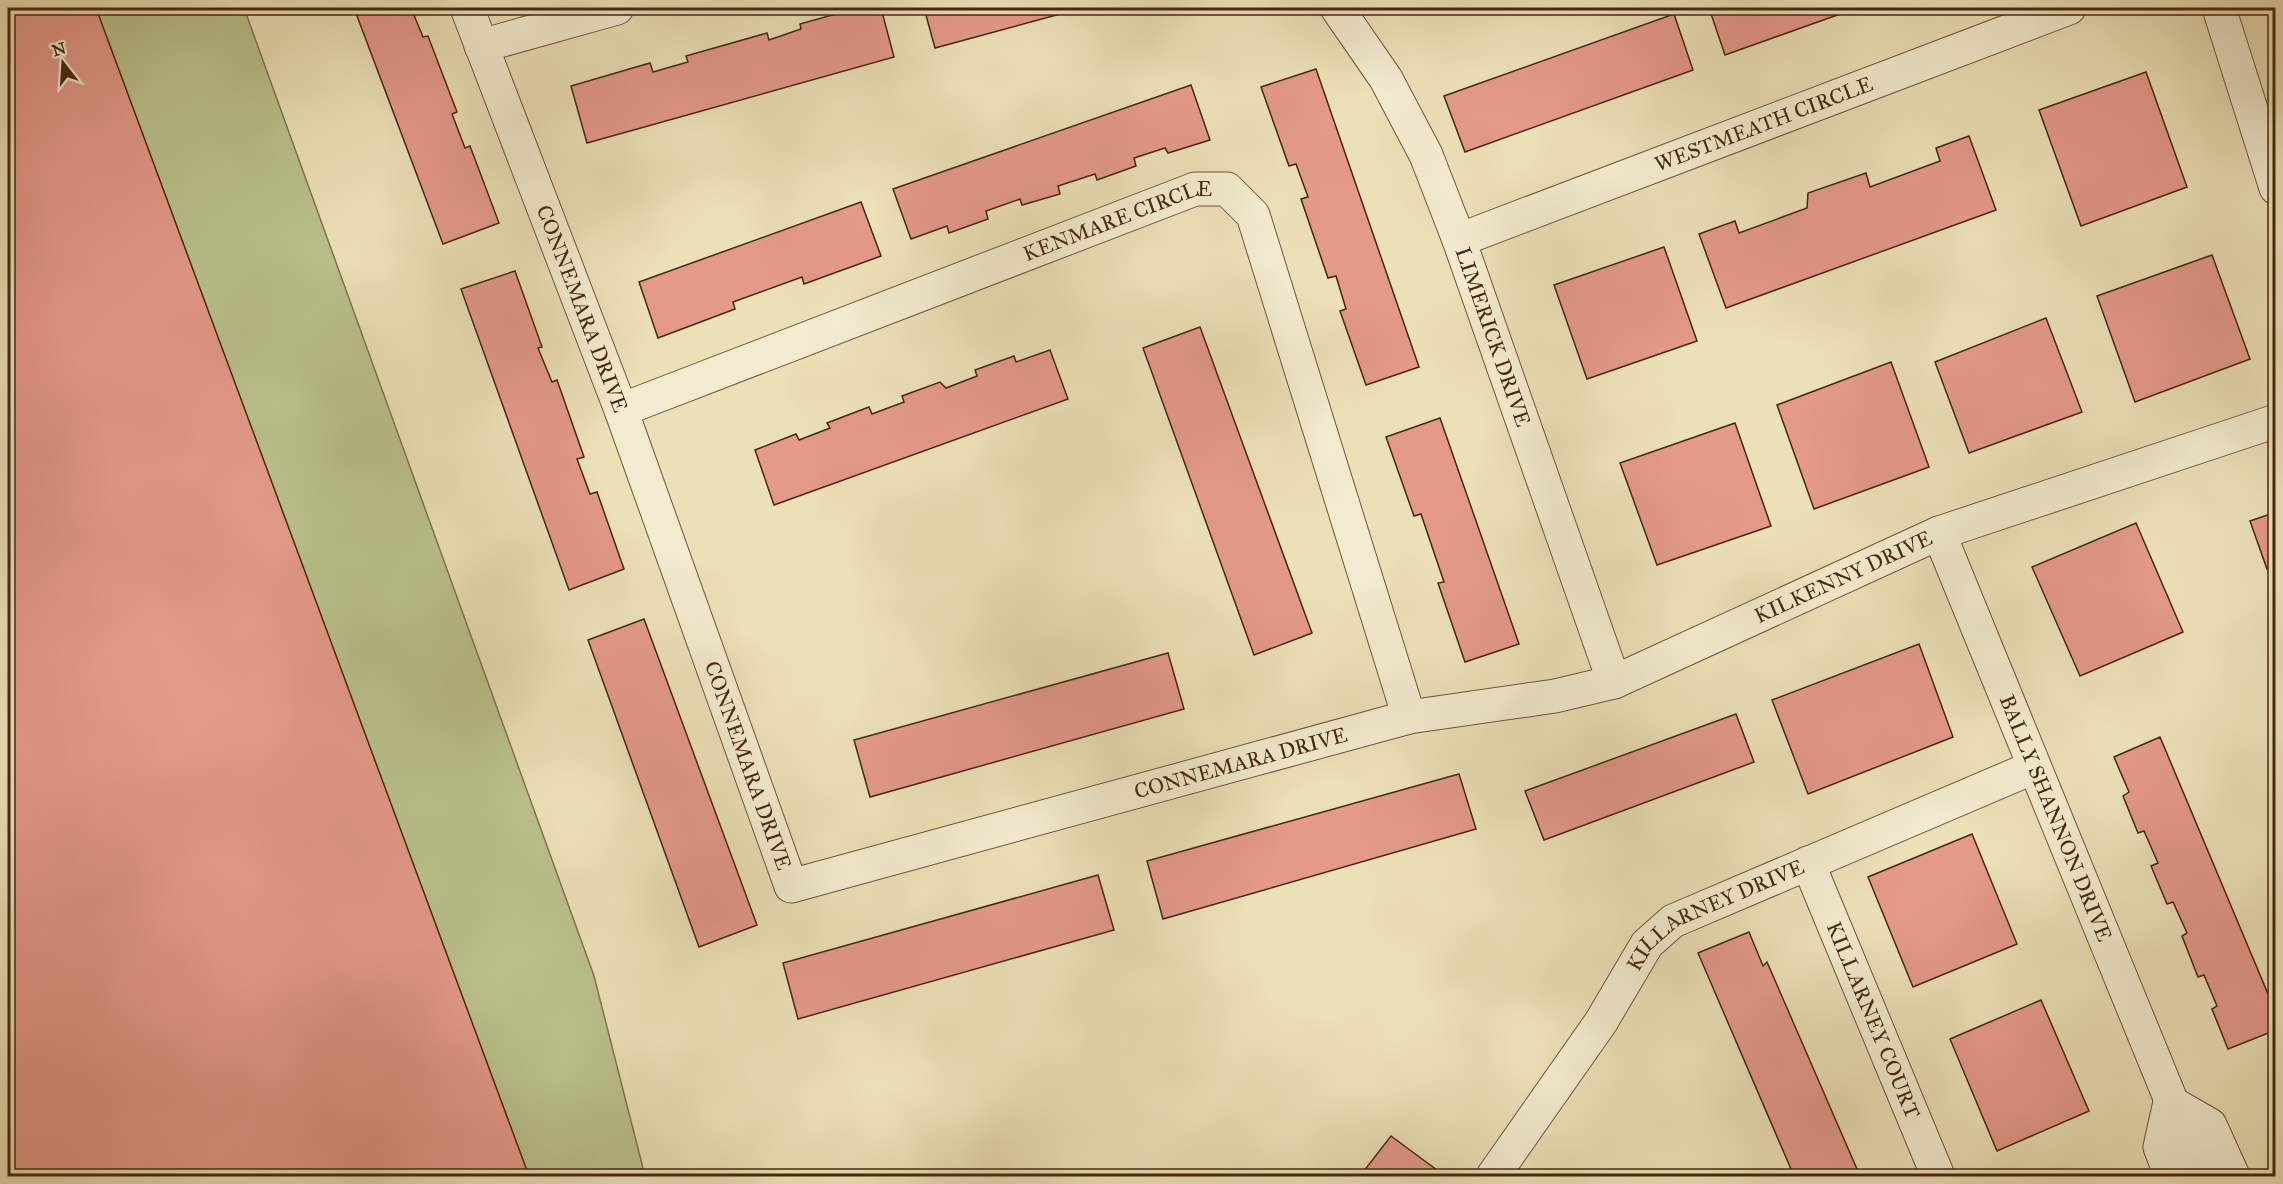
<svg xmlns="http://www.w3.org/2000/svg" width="2283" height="1184" font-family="'IM FELL Great Primer',serif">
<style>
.green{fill:#bac18c;stroke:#80744e;stroke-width:1.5}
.building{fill:#e49989;stroke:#462711;stroke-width:1.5}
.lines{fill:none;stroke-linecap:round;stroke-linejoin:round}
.street-casing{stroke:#70553a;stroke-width:35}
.street{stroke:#f3ebd0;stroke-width:33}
.labels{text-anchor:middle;stroke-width:4.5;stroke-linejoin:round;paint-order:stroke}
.street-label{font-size:21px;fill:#462711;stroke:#f3ebd0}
</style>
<rect width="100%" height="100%" fill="#ece0b7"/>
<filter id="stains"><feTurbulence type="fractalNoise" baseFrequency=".00333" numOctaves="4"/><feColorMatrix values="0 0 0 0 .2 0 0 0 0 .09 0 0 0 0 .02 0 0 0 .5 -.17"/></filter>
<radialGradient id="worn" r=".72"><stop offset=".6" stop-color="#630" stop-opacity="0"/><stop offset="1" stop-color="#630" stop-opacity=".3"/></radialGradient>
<!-- green -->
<path class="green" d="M8,8H244L594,976L645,1176H8Z"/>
<!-- building -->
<g class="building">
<path d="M8,8H96L529,1176H8Z"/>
<path d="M354,8H411L423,37L428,36L457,112L452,114L465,148L470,146L499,223L443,244Z"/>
<path d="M857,8H881L894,57L587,143L571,86L650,63L653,72L688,62L686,56L767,33L769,40L801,29L800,24Z"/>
<path d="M924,8H1082L935,48Z"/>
<path d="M1709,8H1857L1725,55Z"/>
<path d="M1674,14L1693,70L1465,152L1444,96Z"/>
<path d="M1316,69L1419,367L1366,385L1340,311L1346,309L1336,276L1328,278L1301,199L1308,197L1296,164L1289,166L1261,87Z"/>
<path d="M2146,72L2187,187L2081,226L2039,110Z"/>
<path d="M1191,85L1210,140L1168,153L1165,148L1134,158L1136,166L1097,180L1095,174L1058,186L1060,194L1022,205L1020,199L986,211L988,219L949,233L947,226L911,239L893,189Z"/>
<path d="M1969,136L1996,210L1726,308L1699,234L1735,221L1739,233L1807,208L1808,193L1866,173L1870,187L1940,161L1936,148Z"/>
<path d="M861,202L881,256L804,284L802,277L733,302L735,309L658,338L639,282Z"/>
<path d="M1664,247L1697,341L1587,379L1554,285Z"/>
<path d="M2212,255L2250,359L2135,402L2097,296Z"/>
<path d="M515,271L542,347L538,348L552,382L557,380L584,457L577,459L590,494L597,492L624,569L569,590L461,289Z"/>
<path d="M2046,318L2082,412L1969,453L1935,362Z"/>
<path d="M1200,327L1312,633L1254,655L1143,348Z"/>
<path d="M1050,350L1068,399L774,505L755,450L796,434L799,440L830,428L827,423L869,407L872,414L904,402L902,396L940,382L946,388L977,376L975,370L1014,356L1016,362Z"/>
<path d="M1891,362L1929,467L1814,509L1777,405Z"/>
<path d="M1440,418L1519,644L1465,662L1438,583L1444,582L1421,514L1414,516L1386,437Z"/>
<path d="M1735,423L1771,526L1657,565L1620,463Z"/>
<path d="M2276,512V566L2267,569L2250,521Z"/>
<path d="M2136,523L2183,632L2080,676L2032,567Z"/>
<path d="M644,619L757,925L699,947L588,640Z"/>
<path d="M1919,644L1953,737L1808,794L1772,700Z"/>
<path d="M1168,653L1184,709L870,797L854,740Z"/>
<path d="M1736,714L1754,762L1544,840L1525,791Z"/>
<path d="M2160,737L2276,1013V1030L2228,1049L2212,1009L2217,1006L2204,975L2198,977L2182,936L2187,933L2173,902L2167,904L2151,866L2158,863L2144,831L2138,833L2123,796L2129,792L2114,757Z"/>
<path d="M1459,774L1476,829L1163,919L1147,861Z"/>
<path d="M1972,834L2017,944L1913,987L1868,877Z"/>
<path d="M1098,875L1114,930L798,1019L783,963Z"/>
<path d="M1749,932L1763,966L1767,962L1860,1176H1794L1698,953Z"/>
<path d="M2041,1000L2089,1111L1997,1151L1950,1039Z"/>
<path d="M1391,1136L1445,1176H1360Z"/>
</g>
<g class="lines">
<!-- street casing -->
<g class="street-casing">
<g id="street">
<path id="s1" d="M467,8L621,410L791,886L1409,717L1555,696L1614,682L1939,533L2276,421"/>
<path id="s2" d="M1337,8L1386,79L1426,155L1459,240L1614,682"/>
<path d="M2219,8L2276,188"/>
<path d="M481,46L617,8"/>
<path id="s3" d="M1459,240L2069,8"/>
<path id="s4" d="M621,410L1195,189H1227L1253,215L1409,717"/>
<path id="s5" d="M1939,533L2202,1176"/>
<path id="s6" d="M1808,863L1938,1176"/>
<path d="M2170,1102L2210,1125L2233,1176"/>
<path d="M2170,1102L2160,1147L2171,1176"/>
<path id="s7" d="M1493,1176L1601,1022L1647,944L1673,921L2034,767"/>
</g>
</g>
<!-- street -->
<use href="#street" class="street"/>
</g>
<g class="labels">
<!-- street labels -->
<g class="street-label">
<text dy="7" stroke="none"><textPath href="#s3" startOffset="326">WESTMEATH CIRCLE</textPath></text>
<text dy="7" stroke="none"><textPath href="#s4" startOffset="532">KENMARE CIRCLE</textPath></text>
<text dy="7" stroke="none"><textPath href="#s1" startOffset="322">CONNEMARA DRIVE</textPath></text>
<text dy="7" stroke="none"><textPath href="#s2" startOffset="366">LIMERICK DRIVE</textPath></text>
<text dy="7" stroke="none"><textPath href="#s1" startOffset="2037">KILKENNY DRIVE</textPath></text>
<text dy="7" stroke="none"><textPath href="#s1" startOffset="1402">CONNEMARA DRIVE</textPath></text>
<text dy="7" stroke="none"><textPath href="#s1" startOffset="808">CONNEMARA DRIVE</textPath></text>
<text dy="7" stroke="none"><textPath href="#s5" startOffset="308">BALLY SHANNON DRIVE</textPath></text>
<text dy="7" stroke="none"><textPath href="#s7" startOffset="352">KILLARNEY DRIVE</textPath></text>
<text dy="7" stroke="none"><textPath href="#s6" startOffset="170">KILLARNEY COURT</textPath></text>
</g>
</g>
<!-- margin -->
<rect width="2283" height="1184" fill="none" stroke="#ece0b7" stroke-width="30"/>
<rect x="9" y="9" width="2265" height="1166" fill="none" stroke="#462711" stroke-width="3"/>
<rect x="15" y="15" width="2253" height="1154" fill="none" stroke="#462711" stroke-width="1.5"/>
<!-- north arrow -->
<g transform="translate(63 63) rotate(343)" stroke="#f3ebd0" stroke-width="4.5" paint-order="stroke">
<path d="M0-4.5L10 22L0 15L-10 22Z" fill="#462711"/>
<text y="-9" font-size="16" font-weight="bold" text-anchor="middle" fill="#462711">N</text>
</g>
<rect width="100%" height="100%" filter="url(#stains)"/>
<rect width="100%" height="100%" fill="url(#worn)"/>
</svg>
